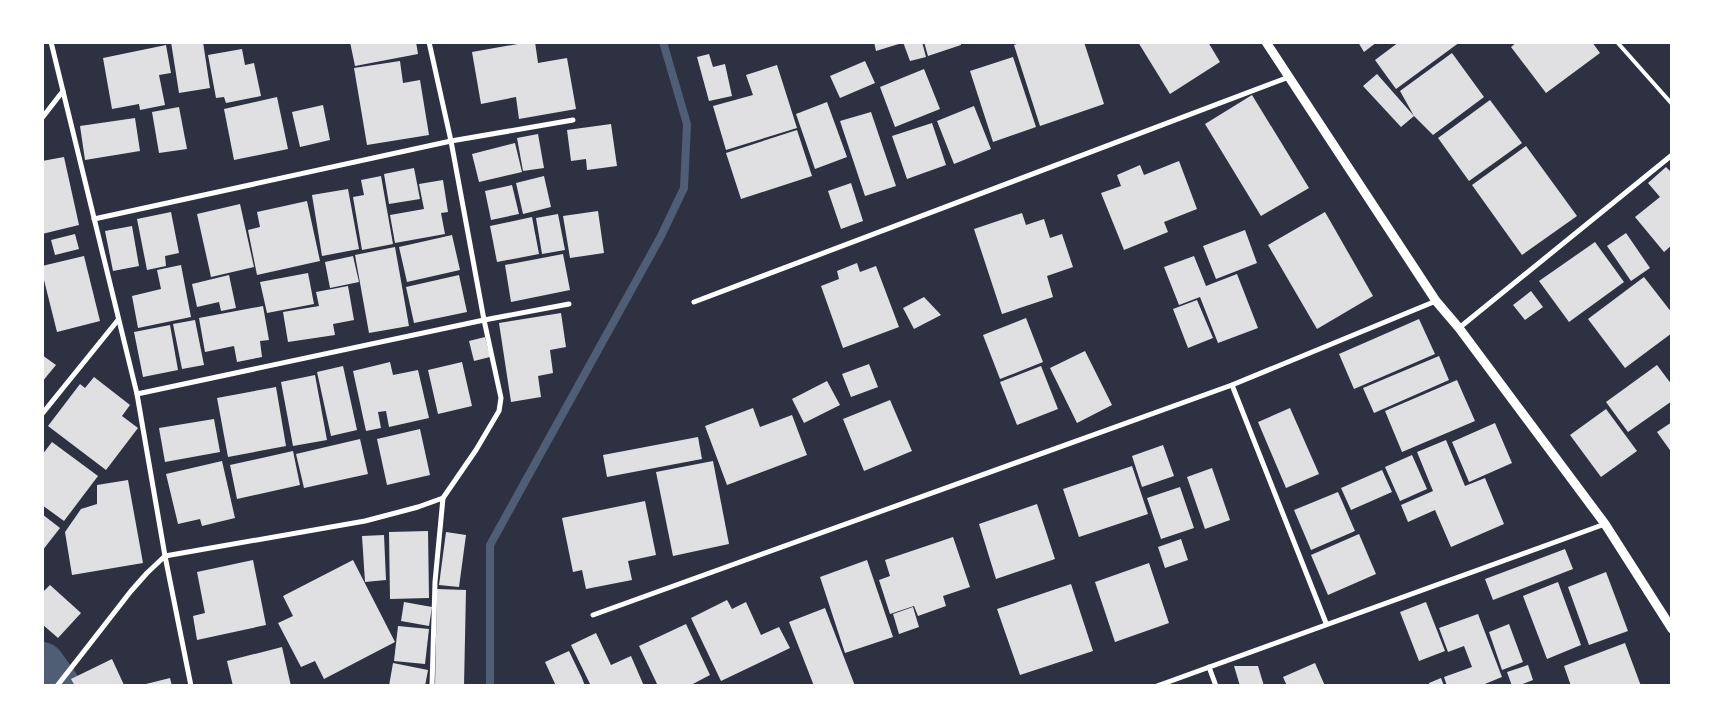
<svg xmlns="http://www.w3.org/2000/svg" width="1714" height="728" font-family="'PT Sans Narrow',sans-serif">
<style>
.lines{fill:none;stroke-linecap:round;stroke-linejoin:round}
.stream{stroke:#4f5d75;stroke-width:8}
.river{stroke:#4f5d75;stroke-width:46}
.building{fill:#e0e0e3}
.service{stroke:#fff;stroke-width:4}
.minor{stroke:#fff;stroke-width:5}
.tertiary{stroke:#fff;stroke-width:9}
</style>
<rect width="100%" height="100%" fill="#2d3142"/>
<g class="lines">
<!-- stream -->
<path class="stream" d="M490,686V545L660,238L684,188L687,124L663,42"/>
<!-- river -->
<path class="river" d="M42,665L57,686"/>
</g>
<!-- building -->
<g class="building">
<path d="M171,42H203L210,88L179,93Z"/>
<path d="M350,42H416L418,54L355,66Z"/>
<path d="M529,42H535L538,63L567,58L576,109L519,119L516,97L481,104L472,52Z"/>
<path d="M874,42H902V43L876,51Z"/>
<path d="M903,42H922L926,57L910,61Z"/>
<path d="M924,42H960L961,45L928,56Z"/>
<path d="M1022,42H1084L1104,104L1040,126L1014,45Z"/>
<path d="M1138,42H1208L1220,62L1170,94Z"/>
<path d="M1358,42H1377L1364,52Z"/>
<path d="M1399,42H1460L1396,89L1375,60Z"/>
<path d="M1517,42H1592L1600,53L1546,93L1511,47Z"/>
<path d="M166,45L171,73L159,75L165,105L140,110L139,104L112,109L103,58Z"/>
<path d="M242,49L245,65L254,63L261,96L226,103L224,97L216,98L208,55Z"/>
<path d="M1452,53L1484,97L1433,135L1414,116L1401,127L1363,86L1377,74L1414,116L1400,91Z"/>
<path d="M709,54L713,67L725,64L732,96L709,101L697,57Z"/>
<path d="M1013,57L1036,127L993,142L970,71Z"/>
<path d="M400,61L403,83L420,80L429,135L367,145L354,68Z"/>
<path d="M865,61L875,83L840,98L830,76Z"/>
<path d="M777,65L797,128L726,150L713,106L753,95L746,75Z"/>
<path d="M924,69L940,109L895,127L880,87Z"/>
<path d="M1252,95L1309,188L1261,216L1205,124Z"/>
<path d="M277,97L288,149L234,160L224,109Z"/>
<path d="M1490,100L1522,143L1469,181L1438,138Z"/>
<path d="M827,102L847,157L815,169L796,114Z"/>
<path d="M323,105L330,140L300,147L292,112Z"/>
<path d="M974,106L991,149L954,164L937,121Z"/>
<path d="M179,107L187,149L159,153L152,112Z"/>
<path d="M871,112L896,186L865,196L840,121Z"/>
<path d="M135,118L140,151L85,160L80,126Z"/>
<path d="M932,123L946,165L907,179L892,136Z"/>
<path d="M611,124L617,166L587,170L586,159L571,161L567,130Z"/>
<path d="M797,130L812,176L741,199L726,153Z"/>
<path d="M538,134L544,168L523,171L517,138Z"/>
<path d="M515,143L522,172L479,182L472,154Z"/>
<path d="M1526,146L1577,216L1522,255L1472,185Z"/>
<path d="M64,157L79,225L42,234V172L44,171L42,161Z"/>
<path d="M1179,161L1197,209L1164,222L1168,232L1124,250L1101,193L1121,186L1117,175L1140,165L1144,175Z"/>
<path d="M1666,167L1672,173V245L1664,252L1635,217L1660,197L1648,183Z"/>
<path d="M414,168L420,199L389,204L384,174Z"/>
<path d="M381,176L393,244L362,250L353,197L364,195L361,180Z"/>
<path d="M544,176L551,207L523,214L516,183Z"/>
<path d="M443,180L448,212L441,213L445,234L395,243L390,215L424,209L419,184Z"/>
<path d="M851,183L863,221L841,229L828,191Z"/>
<path d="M512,185L519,214L491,220L485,191Z"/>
<path d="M348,189L359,249L322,256L312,195Z"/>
<path d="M307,201L320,261L257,275L248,230L260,227L257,212Z"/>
<path d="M240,204L254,267L211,277L197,214Z"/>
<path d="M598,211L604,253L570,258L563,216Z"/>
<path d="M171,212L179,253L165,256L166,266L147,270L137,219Z"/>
<path d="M1325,212L1373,296L1317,329L1268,245Z"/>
<path d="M1022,213L1026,225L1044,219L1050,238L1062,234L1073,267L1047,276L1053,297L1002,314L974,229Z"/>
<path d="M558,214L565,250L542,254L536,218Z"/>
<path d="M532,217L539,254L497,262L490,226Z"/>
<path d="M132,226L139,266L113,271L105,231Z"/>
<path d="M1245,230L1257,263L1216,279L1203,246Z"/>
<path d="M1626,233L1650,268L1631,281L1607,246Z"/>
<path d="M75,234L79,249L55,255L51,240Z"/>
<path d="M452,235L460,270L407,282L399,247Z"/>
<path d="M1595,242L1624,282L1569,322L1539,281Z"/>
<path d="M395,247L409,326L369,333L355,255Z"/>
<path d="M563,254L570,290L511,302L505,265Z"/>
<path d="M84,256L100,321L57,332L42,272V266Z"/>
<path d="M353,256L359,282L330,288L325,262Z"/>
<path d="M1194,256L1206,286L1237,274L1258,328L1218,343L1200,297L1179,305L1164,267Z"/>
<path d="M857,263L860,272L876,266L899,327L843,348L821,286L839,279L837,271Z"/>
<path d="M181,265L191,317L138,328L132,296L161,289L157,270Z"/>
<path d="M308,273L314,304L267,313L260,282Z"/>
<path d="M229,275L236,308L221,311L219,302L197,307L192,284Z"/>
<path d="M459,275L467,312L414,323L406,287Z"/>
<path d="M1644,277L1672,313V333L1625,368L1588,319Z"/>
<path d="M348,286L354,320L333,324L335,335L288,342L283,312L319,306L316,292Z"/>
<path d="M1531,291L1543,307L1525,320L1513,305Z"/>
<path d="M924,297L941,315L914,329L903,308Z"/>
<path d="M1197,300L1213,338L1188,348L1173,309Z"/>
<path d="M263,306L269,340L260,341L262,357L237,362L234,346L205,352L199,318Z"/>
<path d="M561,313L566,347L550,350L553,373L538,376L541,397L511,402L499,323Z"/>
<path d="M1026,318L1043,362L1000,379L983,335Z"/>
<path d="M1419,319L1435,354L1354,389L1339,354Z"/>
<path d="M195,320L204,365L182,369L173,324Z"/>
<path d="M170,325L178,370L143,377L134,332Z"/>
<path d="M485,337L490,357L474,361L469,341Z"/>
<path d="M1085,351L1112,405L1077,423L1050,368Z"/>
<path d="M42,355L56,365L42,382Z"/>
<path d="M1439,356L1449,380L1374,413L1363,388Z"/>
<path d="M390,362L393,375L418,370L429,418L389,427L386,411L378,412L381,428L366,431L353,371Z"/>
<path d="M462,362L472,406L438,414L428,370Z"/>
<path d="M869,364L878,387L851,397L842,374Z"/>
<path d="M1657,365L1672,385V401L1628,432L1606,402Z"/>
<path d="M343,366L357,430L331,436L317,372Z"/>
<path d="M1041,366L1058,409L1017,425L1000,382Z"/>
<path d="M315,375L327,440L293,446L281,382Z"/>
<path d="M94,377L130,405L122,416L138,428L106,470L48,426L80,384L85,388Z"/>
<path d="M1457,380L1475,421L1402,452L1385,411Z"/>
<path d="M827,381L840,405L804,423L792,399Z"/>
<path d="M276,387L286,446L228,457L217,398Z"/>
<path d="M890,400L912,451L864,471L843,419Z"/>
<path d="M753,408L760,427L792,415L807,455L727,485L705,426Z"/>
<path d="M1290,408L1319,474L1286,488L1258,422Z"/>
<path d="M1606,409L1637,451L1601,477L1570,435Z"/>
<path d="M214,419L220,452L165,462L159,428Z"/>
<path d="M1672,422V453L1657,432Z"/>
<path d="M1495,423L1512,463L1469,482L1452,442Z"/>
<path d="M420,429L430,475L387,485L377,439Z"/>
<path d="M698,437L702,459L607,477L603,455Z"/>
<path d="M360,439L368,474L304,488L296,454Z"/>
<path d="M1446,440L1465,486L1485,478L1504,524L1451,547L1435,510L1408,522L1401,505L1433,491L1417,452Z"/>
<path d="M52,442L98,476L64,521L42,505V455Z"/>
<path d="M1163,445L1174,476L1142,487L1132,456Z"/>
<path d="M293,451L300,485L237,499L230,465Z"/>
<path d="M1412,455L1427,489L1400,501L1385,467Z"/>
<path d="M222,461L235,518L202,526L200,519L178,524L166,474Z"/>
<path d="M713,461L729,544L673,556L656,472Z"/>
<path d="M1132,466L1148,514L1079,537L1063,489Z"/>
<path d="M1212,468L1230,520L1205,529L1187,477Z"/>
<path d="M1382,470L1392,492L1351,510L1341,488Z"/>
<path d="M128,480L143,563L72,575L65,532L81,509L97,504V485Z"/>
<path d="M1180,487L1194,528L1161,539L1147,498Z"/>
<path d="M1338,492L1355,531L1311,550L1294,510Z"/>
<path d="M645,501L656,555L628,561L632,580L586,589L582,570L573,572L562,518Z"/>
<path d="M1037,504L1055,559L996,579L979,524Z"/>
<path d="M42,514L60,528L42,551Z"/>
<path d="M428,531L429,598L390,599L389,532Z"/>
<path d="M446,532L466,535L459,587L439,585Z"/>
<path d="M1359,534L1376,574L1328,595L1311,555Z"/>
<path d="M384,535L386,580L365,582L362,536Z"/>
<path d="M953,537L970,587L943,596L946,606L918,616L914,606L890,614L879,580L890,576L885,560Z"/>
<path d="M1181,539L1188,560L1165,568L1158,547Z"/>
<path d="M1565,549L1573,569L1493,600L1485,579Z"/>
<path d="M253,560L266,625L197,640L193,616L205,613L197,572Z"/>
<path d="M353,560L395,642L324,679L315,661L301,667L278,623L293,616L283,596Z"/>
<path d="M867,560L893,637L845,653L820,577Z"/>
<path d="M1149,563L1169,623L1115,642L1095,582Z"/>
<path d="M1606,572L1628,631L1589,645L1568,587Z"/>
<path d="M1558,582L1581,645L1547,659L1523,596Z"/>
<path d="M1071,584L1093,651L1020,675L997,609Z"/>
<path d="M50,585L81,613L58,638L42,624V593Z"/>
<path d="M437,589L466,590L464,686H435Z"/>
<path d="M727,600L732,609L746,602L761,635L779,627L790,648L721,681L691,618Z"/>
<path d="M404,602L432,607L429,626L401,621Z"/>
<path d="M1426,602L1445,651L1419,661L1400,612Z"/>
<path d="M913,607L919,627L899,634L893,614Z"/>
<path d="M825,608L855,686H814L789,622Z"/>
<path d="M1478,614L1502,677L1480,686H1447L1444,677L1472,667L1464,646L1448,652L1439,628Z"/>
<path d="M686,624L710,675L689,686H658L639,646Z"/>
<path d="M1509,624L1523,662L1502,670L1489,632Z"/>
<path d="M398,626L429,629L425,664L394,661Z"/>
<path d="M596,633L611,665L631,656L644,686H591L571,645Z"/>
<path d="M1625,643L1641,686H1571L1564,666Z"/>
<path d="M282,647L291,686H268V684L261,686H233L227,661Z"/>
<path d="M569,651L582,678L585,686H556L545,662Z"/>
<path d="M112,659L124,685L75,686L71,679Z"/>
<path d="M393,663L428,670L425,686H389Z"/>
<path d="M1315,663L1325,686H1287L1283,677Z"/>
<path d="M1528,665L1533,680L1517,686H1512L1507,672Z"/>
<path d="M1234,666H1258L1264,686H1240Z"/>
<path d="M170,678L172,686H142V685Z"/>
<path d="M1441,678L1444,686H1430L1429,683Z"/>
</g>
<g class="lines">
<!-- service -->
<path class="service" d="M1617,42L1672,104"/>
<!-- minor -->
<g class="minor">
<path d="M51,42L137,394L165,556L191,686"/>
<path d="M42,118L63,91"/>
<path d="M94,219L451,141L573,120"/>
<path d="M694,302L1289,77"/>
<path d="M1459,328L1672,155"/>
<path d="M1232,385L1326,623"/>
<path d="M137,394L484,320L569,304"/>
<path d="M42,414L118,320"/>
<path d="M593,615L1232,385L1436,301"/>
<path d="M1209,667L1216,686"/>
<path d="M57,686L131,591L147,573L165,556L365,521L418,507L443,498L476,450L499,411L501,398L484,320L451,141L429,42"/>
<path d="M432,686L435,582L443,498"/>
<path d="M1157,686L1605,524"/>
</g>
<!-- tertiary -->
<path class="tertiary" d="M1266,42L1436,301L1459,328L1605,524L1672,629"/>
</g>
<!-- border -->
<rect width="1714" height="728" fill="none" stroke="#ffffff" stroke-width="88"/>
</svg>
